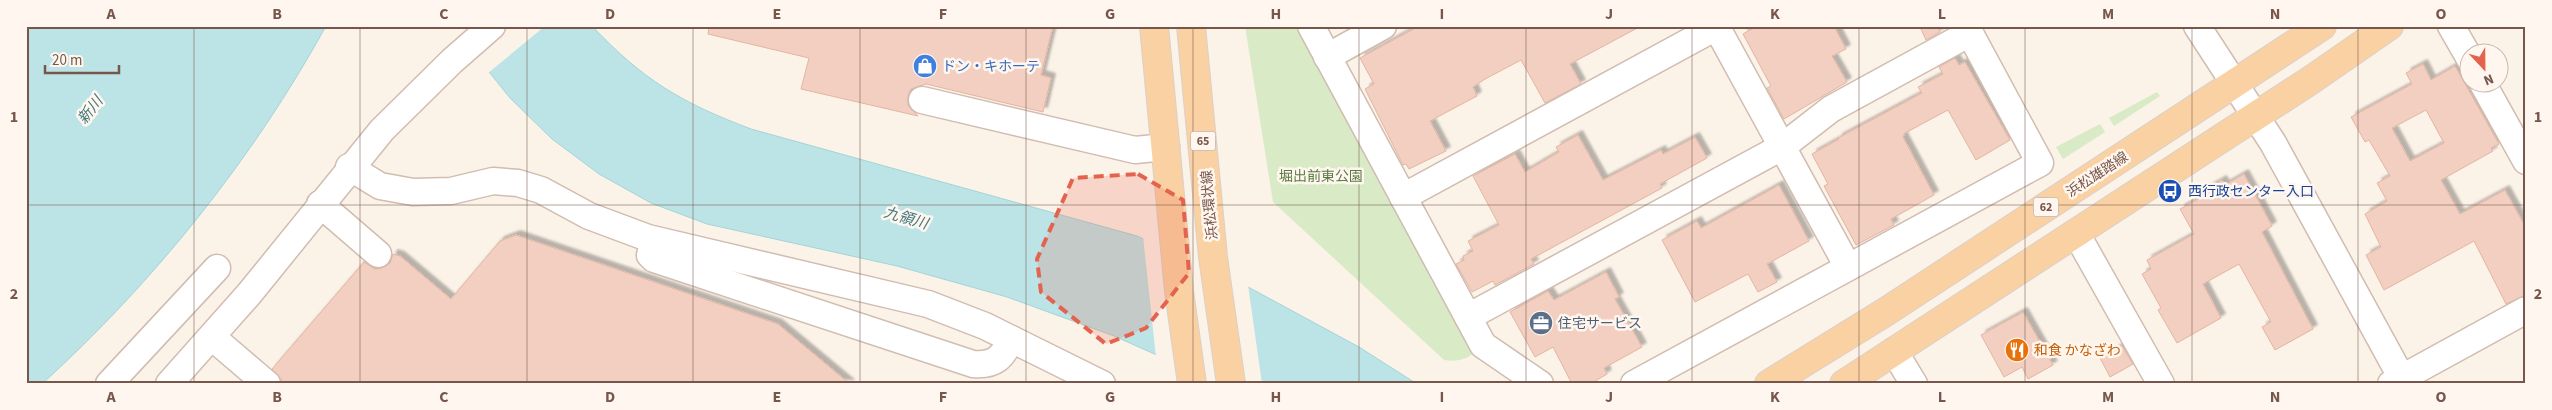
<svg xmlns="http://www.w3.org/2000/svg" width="2552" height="410" font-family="'Source Sans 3','Noto Sans JP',sans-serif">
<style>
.green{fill:#d8eac6}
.water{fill:#bce4e6;stroke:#a3d4d8}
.pier{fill:#fcf3e8}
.building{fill:#f2cfc0;stroke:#e4b4a1;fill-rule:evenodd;filter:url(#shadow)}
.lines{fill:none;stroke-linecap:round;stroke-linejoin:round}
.minor-casing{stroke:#d1bcb0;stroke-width:29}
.major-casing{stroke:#d9d0cd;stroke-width:30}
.minor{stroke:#fff;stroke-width:26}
.major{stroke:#fad1a2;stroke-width:28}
.marked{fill:#e4634f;fill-opacity:0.2;stroke:#e4634f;stroke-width:4;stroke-dasharray:10 6;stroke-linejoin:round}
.grid{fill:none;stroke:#77574c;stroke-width:1;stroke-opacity:0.55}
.labels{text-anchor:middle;stroke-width:5;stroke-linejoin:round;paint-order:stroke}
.shield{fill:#fff7ef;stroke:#a0877d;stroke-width:1}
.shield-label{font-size:12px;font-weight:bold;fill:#77574c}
.shop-label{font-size:14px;fill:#366cbe;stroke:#fff7ef;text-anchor:start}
.street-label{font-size:14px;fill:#77574c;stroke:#fff7ef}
.park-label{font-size:14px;fill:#5a7c43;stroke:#fff7ef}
.transit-label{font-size:14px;fill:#164399;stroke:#fff7ef;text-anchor:start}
.service-label{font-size:14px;fill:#4e5e75;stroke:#fff7ef;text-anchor:start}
.food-label{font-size:14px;fill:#c56008;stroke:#fff7ef;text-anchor:start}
.water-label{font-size:15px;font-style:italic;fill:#40777c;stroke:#fff7ef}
.neatline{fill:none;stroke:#77574c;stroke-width:2}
.grid-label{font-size:16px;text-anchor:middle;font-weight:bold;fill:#77574c}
</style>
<defs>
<filter id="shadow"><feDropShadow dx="4.5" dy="-4.5" stdDeviation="1" flood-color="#0004"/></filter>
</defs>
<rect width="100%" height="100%" fill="#fcf3e8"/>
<!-- green -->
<g class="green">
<path d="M1245,26H1298L1474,353C1465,360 1455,362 1444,360L1273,202Z"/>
<path d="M2157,92L2160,96L2114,126L2109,118Z"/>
<path d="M2100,124L2105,132L2063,159L2056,147Z"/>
</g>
<!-- water -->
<g class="water">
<path d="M26,26H326C253,159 154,282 42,384H26Z"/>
<path d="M458,26H592C643,80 682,103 751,129L1137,236L1250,288L1359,347L1417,384H1222L1114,336L1007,297L897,266L707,224L651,203L599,174L552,139L510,98L473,52Z"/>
</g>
<!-- pier -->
<g class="pier">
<path d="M455,26H545L487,74L471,53Z"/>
<path d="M1143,236L1248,285L1262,384H1217L1156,357Z"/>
</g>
<!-- building -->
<g class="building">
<path d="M709,26H1053L1041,75L1051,78L1043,112L926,84L911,89L908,96V105L918,116L801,89L809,58L708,34Z"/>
<path d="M1419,26H1641L1570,64L1581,84L1545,103L1521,60L1485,79L1473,87L1477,96L1430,121L1446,151L1409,169L1406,164L1403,165L1365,89L1374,84L1360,58Z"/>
<path d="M1757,26H1834L1846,49L1832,56L1847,82L1784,119L1767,88L1771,86L1743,34Z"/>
<path d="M1926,26H1937L1940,32L1926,40L1921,29Z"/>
<path d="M1955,58L1959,65L1965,62L2010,140L1976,160L1948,110L1905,133L1903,137L1934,195L1891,219L1894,225L1856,245L1824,186L1828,184L1812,154L1839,139L1838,138L1922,93L1918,87L1943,74L1939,67Z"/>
<path d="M2423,64L2431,80L2455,66L2499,144L2491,148L2493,151L2441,180L2460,214L2505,190L2526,228V295L2506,304L2474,241L2384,290L2366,255L2381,247L2365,214L2387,201L2377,183L2390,176L2369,140L2365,142L2351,117L2412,84L2406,73ZM2426,110L2444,143L2410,161L2392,128Z"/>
<path d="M1578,135L1603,180L1661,150L1663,154L1695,137L1707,158L1660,184L1662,188L1531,259L1534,264L1495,285L1493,281L1472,292L1456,264L1464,260L1463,256L1473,251L1468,241L1499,225L1473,176L1515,154L1525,172L1559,152L1556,147Z"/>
<path d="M2244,174L2272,226L2262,232L2313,329L2275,350L2262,327L2271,322L2239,264L2203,284L2221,318L2177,343L2158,310L2161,308L2142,274L2151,269L2147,260L2194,234L2180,209L2206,195L2203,191L2222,180L2225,185Z"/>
<path d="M1779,185L1809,241L1767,264L1777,282L1758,292L1748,274L1695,302L1662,240L1697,221L1701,228Z"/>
<path d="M516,235L778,324L850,384H282L281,379L272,369L364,262L375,269L382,268L390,263L393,254L400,256L451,299L500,241Z"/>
<path d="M1606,272L1619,297L1615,299L1642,347L1604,368L1607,374L1590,384H1572L1553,347L1535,357L1510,312L1548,291L1554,300Z"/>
<path d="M2023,312L2053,365L2028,379L2022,367L2004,377L1981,335Z"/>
<path d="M2122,346L2133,364L2110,377L2100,358Z"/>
</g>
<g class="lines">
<!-- minor casing -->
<g class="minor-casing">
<g id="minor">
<path d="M1311,26L1483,345L1540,384"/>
<path d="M1716,26L1848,267"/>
<path d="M2197,26L2273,143L2405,384"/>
<path d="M2451,26L2470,59"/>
<path d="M1327,57L1383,26"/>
<path d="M2482,82L2526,161"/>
<path d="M922,100L1135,150L1166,147"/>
<path d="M349,167L380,186L413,192L451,191L493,181L518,183L541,190L589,216L648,238L928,304L985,326L1102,384"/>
<path d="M1403,197L1718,26"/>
<path d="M320,204L378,254"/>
<path d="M2076,233L2161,384"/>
<path d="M654,240L650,255L654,259L973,364C995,366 1003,357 1011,339"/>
<path d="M1468,317L1782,147L1831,109L1970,33"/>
<path d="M212,337L267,384"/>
<path d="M1894,351L1914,384"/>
<path d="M109,384L217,268"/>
<path d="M169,384L249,294L382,130L452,61L492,26"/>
<path d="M1634,384L2040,163L1966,26"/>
<path d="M2391,384L2526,310"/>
</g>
</g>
<!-- major casing -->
<g class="major-casing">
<g id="major">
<path d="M1154,26L1179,291L1192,384"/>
<path d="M1191,26L1213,257L1231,384"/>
<path d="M1769,384L1887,311L2322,26"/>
<path d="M1844,384L2311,80L2389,26"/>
</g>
</g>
<!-- minor -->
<use href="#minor" class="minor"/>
<!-- major -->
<use href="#major" class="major"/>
</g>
<!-- marked area -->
<path class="marked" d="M1138,174L1183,200L1189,273L1146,328L1106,344L1041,292L1037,259L1073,178Z"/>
<!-- grid -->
<path class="grid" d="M194,26V384M360,26V384M527,26V384M693,26V384M860,26V384M1026,26V384M1193,26V384M1359,26V384M1526,26V384M1692,26V384M1859,26V384M2025,26V384M2192,26V384M2358,26V384M26,205H2526"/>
<!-- icons -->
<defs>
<g id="shop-disc" transform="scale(1.25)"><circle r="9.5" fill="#3f7fe0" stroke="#fff7ef"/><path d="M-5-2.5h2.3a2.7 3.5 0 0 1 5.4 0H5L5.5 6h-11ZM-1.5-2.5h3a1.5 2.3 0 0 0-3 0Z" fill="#fff"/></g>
<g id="bus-disc" transform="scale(1.25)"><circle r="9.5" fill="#1a4fb4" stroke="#fff7ef"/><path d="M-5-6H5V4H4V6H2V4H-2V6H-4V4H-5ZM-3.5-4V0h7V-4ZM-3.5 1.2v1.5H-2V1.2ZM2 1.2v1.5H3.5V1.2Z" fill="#fff"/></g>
<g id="office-disc" transform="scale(1.25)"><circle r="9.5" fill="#5c6f8a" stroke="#fff7ef"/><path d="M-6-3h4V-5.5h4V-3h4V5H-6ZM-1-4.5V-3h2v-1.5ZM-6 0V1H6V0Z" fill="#fff"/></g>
<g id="restaurant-disc" transform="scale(1.25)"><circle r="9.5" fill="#e8710a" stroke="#fff7ef"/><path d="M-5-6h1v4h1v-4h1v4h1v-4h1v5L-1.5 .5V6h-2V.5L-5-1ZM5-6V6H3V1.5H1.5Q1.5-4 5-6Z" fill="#fff"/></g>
</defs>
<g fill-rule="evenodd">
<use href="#shop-disc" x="925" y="66"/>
<use href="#bus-disc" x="2170" y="191"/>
<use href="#office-disc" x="1541" y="323"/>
<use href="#restaurant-disc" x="2017" y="350"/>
</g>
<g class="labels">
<!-- shield labels -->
<g class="shield">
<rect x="1190.5" y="131.5" width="25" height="19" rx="4"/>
<rect x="2033.5" y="197.5" width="25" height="19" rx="4"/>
</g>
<g class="shield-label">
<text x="1203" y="145">65</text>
<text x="2046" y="211">62</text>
</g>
<!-- shop labels -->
<g class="shop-label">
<text x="942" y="71">ドン・キホーテ</text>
</g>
<!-- street labels -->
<g class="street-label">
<text transform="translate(2097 174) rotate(-33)" y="5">浜松雄踏線</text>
<text transform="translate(1209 205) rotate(-95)" y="5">浜松環状線</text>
</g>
<!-- park labels -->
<g class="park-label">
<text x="1321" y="181">堀出前東公園</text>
</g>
<!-- transit labels -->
<g class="transit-label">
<text x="2188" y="196">西行政センター入口</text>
</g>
<!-- service labels -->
<g class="service-label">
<text x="1558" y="328">住宅サービス</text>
</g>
<!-- food labels -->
<g class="food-label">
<text x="2034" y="355">和食 かなざわ</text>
</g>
<!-- water labels -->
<g class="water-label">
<text transform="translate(90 110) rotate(-52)" y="5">新川</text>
<text transform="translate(906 218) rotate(16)" y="5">九領川</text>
</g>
</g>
<!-- border -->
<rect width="2552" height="410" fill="none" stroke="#fff7ef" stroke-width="55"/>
<!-- north arrow -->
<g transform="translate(2484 68) rotate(158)"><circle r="24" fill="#fff7ef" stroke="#c9b7ae"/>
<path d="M0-4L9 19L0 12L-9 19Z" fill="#e4634f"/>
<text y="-8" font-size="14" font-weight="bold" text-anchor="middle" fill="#77574c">N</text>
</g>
<!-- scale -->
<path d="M45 65v8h74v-8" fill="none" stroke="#77574c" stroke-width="2.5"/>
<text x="52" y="65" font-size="15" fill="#77574c" stroke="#fff7ef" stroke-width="4" paint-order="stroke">20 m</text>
<rect x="28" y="28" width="2496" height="354" class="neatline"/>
<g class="grid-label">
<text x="111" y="19">A</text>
<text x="277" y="19">B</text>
<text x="444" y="19">C</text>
<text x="610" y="19">D</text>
<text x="777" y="19">E</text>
<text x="943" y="19">F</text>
<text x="1110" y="19">G</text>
<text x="1276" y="19">H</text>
<text x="1442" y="19">I</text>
<text x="1609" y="19">J</text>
<text x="1775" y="19">K</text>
<text x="1942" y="19">L</text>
<text x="2108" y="19">M</text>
<text x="2275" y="19">N</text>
<text x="2441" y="19">O</text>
<text x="14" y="122">1</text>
<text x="2538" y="122">1</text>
<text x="14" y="299">2</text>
<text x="2538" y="299">2</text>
<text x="111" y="402">A</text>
<text x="277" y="402">B</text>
<text x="444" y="402">C</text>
<text x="610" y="402">D</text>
<text x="777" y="402">E</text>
<text x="943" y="402">F</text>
<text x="1110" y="402">G</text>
<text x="1276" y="402">H</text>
<text x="1442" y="402">I</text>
<text x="1609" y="402">J</text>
<text x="1775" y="402">K</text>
<text x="1942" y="402">L</text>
<text x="2108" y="402">M</text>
<text x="2275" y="402">N</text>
<text x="2441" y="402">O</text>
</g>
</svg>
